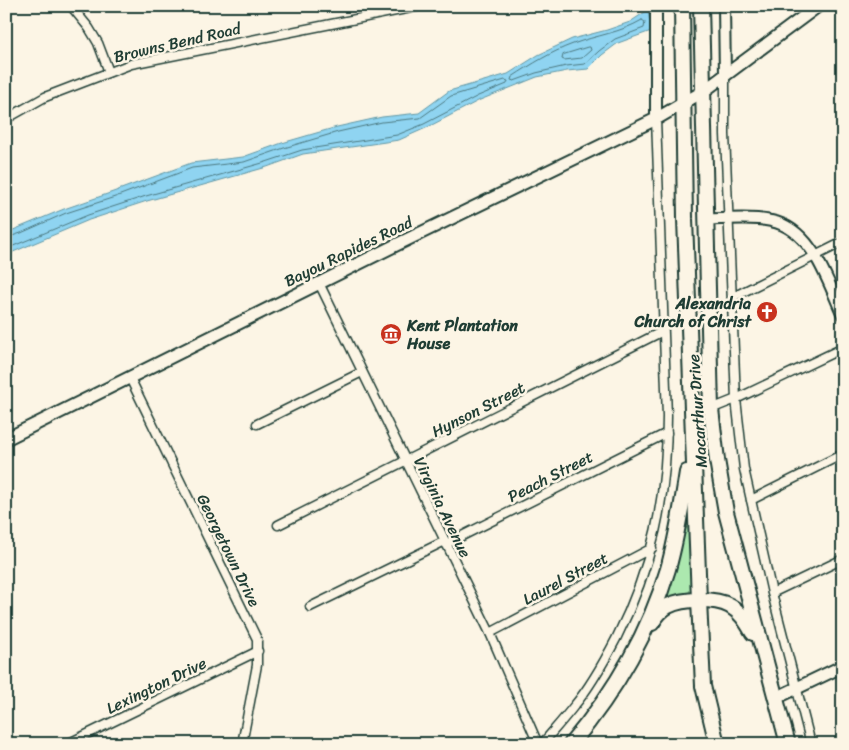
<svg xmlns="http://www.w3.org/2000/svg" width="849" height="750" font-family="Sriracha,sans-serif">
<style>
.green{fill:#ace8af;stroke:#669272}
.water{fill:#8fd4f1;stroke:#6298a5}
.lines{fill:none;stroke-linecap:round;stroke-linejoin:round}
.shore{stroke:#4c7980;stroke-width:1}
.minor-casing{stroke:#1f3d34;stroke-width:11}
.tertiary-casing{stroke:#1f3d34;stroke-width:14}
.secondary-casing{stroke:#1f3d34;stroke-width:15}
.trunk-casing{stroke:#1f3d34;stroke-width:18}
.minor{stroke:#fcf5e5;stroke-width:8}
.tertiary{stroke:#fcf5e5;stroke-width:10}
.secondary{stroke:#fcf5e5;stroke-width:11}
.trunk{stroke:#fcf5e5;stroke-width:14}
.labels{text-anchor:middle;stroke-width:5;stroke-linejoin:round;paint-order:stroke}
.street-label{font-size:16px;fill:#1f3d34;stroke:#fcf5e5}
.poi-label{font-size:16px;font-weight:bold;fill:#1f3d34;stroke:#fcf5e5;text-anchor:end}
</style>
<rect width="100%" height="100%" fill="#fcf5e5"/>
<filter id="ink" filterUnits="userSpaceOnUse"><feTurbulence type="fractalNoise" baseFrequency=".02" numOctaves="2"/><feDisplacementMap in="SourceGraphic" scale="10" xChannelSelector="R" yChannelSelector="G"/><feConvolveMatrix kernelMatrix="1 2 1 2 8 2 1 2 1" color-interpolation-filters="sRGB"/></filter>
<g filter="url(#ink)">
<!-- green -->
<path class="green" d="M689,518L691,593L676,596L665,601Z"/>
<!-- water -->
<path class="water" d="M648,10L651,31L618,43L602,55L588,69L567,71L537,77L480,100L426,128L399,140L303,154L267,167L147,201L89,220L6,255V233L64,209L113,192L191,163L243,157L282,143L337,127L382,117L419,113L449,91L508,74L538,55L572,39L607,30L630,22Z"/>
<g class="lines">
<!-- shore -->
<g class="shore">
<path d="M642,20L645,22L644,28L615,39L599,51L585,64L566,66L536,73L514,81L511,80L512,77C532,64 551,52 573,44C597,35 620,33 642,20Z"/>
<path d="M588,47H590L591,50L582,58L564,60L562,59L563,55Z"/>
<path d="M6,238L21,233L66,213L115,197L192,168L244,162L284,148L338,132L382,122L420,118L451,96L505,80L508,81L507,84L478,96L424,124L397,135L302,150L266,162L146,196L88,215L6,249"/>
</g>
<!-- minor casing -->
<g class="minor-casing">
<g id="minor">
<path d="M71,6L89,28L98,43L109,72"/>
<path d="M725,76V134L736,399L744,469L772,593L811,744"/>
<path d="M6,119L45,97L131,64L421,6"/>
<path d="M319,283L490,633L538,744"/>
<path d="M733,297L843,242"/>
<path d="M130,378L257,639V665L242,744"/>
<path d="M711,409L736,399L843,348"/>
<path d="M257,424L362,372"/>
<path d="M751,500L843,454"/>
<path d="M278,525L663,331"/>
<path d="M446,544L667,433"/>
<path d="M772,593L843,559"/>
<path d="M310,607L445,541"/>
<path d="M490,633L652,548"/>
<path d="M67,744L258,651"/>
<path d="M542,744C553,731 564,719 574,706C591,686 604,662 616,639C653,565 667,498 667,416L656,119"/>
</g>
</g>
<!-- tertiary casing -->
<g class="tertiary-casing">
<g id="tertiary">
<path d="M656,6V119"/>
<path d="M724,6L725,76"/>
<path d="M706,219C727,220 751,216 771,221C813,229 827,281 843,315"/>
</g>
</g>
<!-- secondary casing -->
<g class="secondary-casing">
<g id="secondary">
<path d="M6,439L396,245L656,119L704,91L818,6"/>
<path d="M776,698L843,666"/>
</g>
</g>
<!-- trunk casing -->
<g class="trunk-casing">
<g id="trunk">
<path d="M682,6L685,219L699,600L703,686L717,744"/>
<path d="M701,6L711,409L717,460L726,512L788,744"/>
<path d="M652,623C656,616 661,610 668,606C683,598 716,598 730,606C741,612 747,623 753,633"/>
<path d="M571,744C614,693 649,633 668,569C677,537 682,505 687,472"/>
</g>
</g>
<!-- minor -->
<use href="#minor" class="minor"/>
<!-- tertiary -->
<use href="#tertiary" class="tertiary"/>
<!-- secondary -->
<use href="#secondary" class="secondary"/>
<!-- trunk -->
<use href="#trunk" class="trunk"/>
</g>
</g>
<!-- icons -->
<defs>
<g id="church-disc" transform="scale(1.125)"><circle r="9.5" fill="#c8321e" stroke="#fcf5e5"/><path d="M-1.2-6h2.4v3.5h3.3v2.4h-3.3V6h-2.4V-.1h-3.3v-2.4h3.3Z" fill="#fff"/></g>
<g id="museum-disc" transform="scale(1.125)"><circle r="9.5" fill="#c8321e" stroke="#fcf5e5"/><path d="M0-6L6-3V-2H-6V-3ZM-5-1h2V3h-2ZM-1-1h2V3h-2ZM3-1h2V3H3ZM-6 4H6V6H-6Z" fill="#fff"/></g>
</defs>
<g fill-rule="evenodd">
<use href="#church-disc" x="767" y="312"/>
<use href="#museum-disc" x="391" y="334"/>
</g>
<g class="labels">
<!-- street labels -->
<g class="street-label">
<text transform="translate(177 42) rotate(-13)" y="6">Browns Bend Road</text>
<text transform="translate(348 251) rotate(-26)" y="6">Bayou Rapides Road</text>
<text transform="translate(478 409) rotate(-27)" y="6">Hynson Street</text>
<text transform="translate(697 411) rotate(-94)" y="6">Macarthur Drive</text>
<text transform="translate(550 476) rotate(-27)" y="6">Peach Street</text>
<text transform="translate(443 507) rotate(64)" y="6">Virginia Avenue</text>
<text transform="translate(229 550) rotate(64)" y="6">Georgetown Drive</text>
<text transform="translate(565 578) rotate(-28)" y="6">Laurel Street</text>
<text transform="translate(156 685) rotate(-26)" y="6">Lexington Drive</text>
</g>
<!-- poi labels -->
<g class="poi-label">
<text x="751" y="309">Alexandria<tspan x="751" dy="18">Church of Christ</tspan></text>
<text x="407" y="331" text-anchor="start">Kent Plantation<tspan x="407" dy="18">House</tspan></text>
</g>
</g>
<!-- margin -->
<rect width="849" height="750" fill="none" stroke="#fcf5e5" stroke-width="25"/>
<rect x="12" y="12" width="824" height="725" fill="none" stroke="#1f3d34" stroke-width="2" filter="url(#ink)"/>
</svg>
